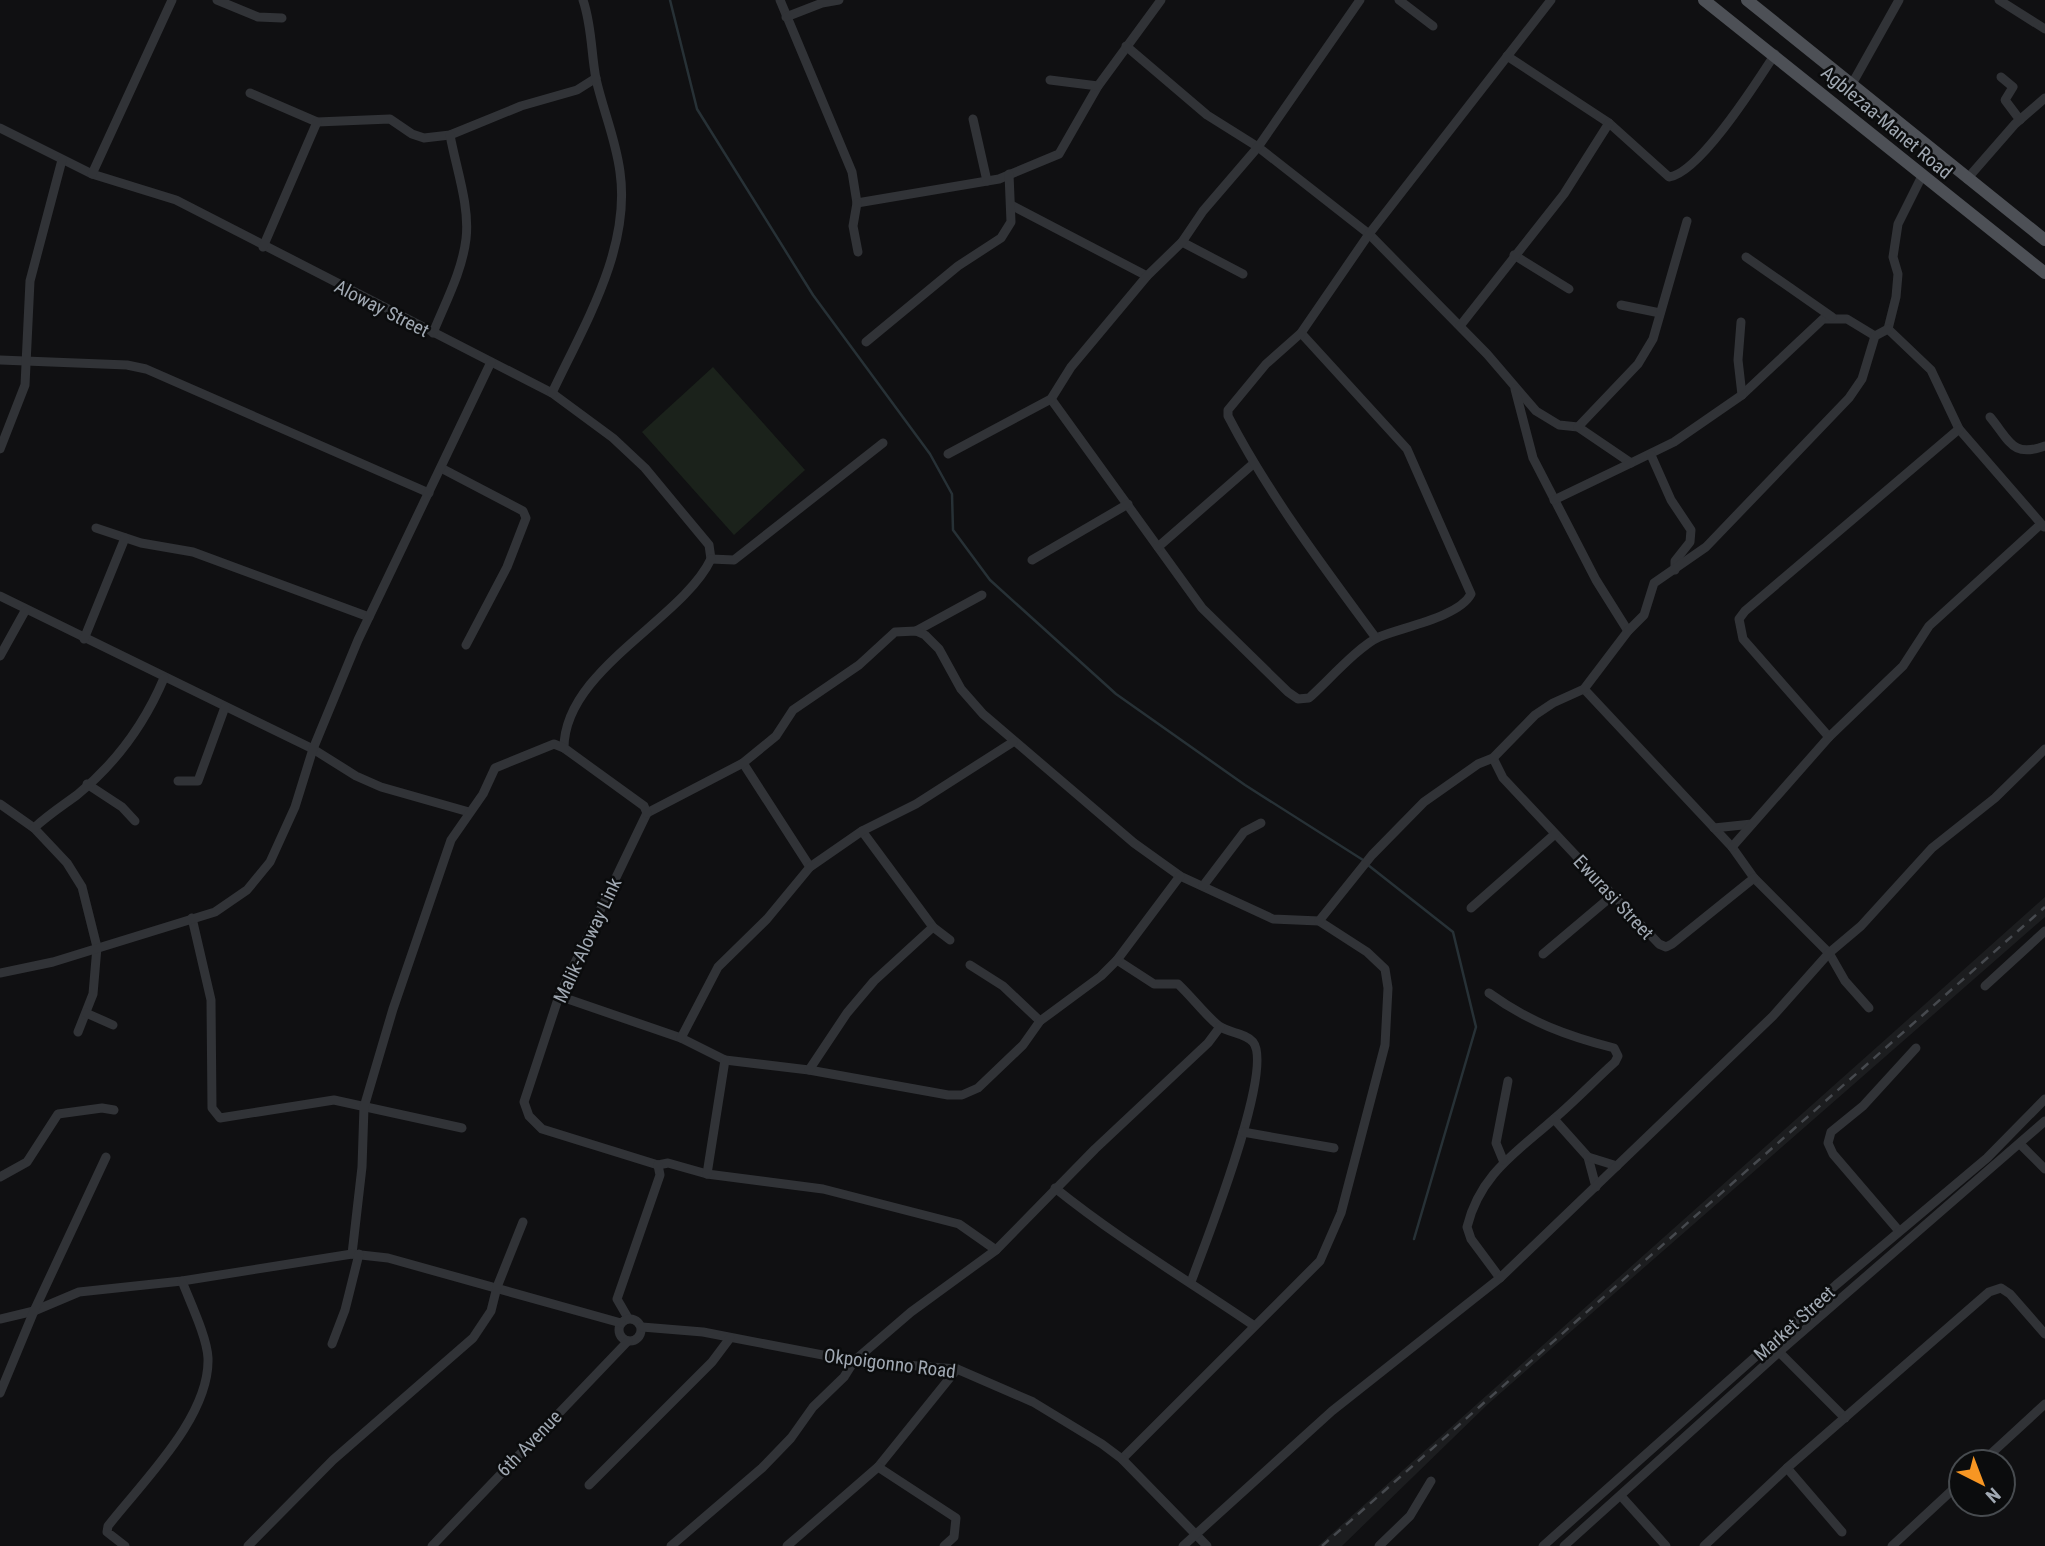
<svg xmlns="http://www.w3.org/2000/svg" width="2045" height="1546" font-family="'Roboto Condensed',sans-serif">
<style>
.built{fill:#1c1d1f}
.green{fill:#1b221b}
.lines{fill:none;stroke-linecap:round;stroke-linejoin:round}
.stream{stroke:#273136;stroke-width:2.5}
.minor{stroke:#313337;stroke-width:9}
.major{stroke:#4d5056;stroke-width:12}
.rail{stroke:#46494e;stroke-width:2.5;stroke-dasharray:9 7;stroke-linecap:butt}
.labels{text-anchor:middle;stroke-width:5;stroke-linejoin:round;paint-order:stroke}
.street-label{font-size:19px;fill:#a1a9b3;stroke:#0b0c0d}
</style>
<rect width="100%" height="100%" fill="#101012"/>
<!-- built -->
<path class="built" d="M2045,897V917L1488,1404L1342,1546H1318Z"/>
<!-- green -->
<path class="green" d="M713,367L805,470L734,535L642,432Z"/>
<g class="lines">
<!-- stream -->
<g class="stream">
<path d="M670,0L697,109L813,295L930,454L952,494L953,530L990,580L1116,694L1245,785L1363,860"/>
<path d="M1368,865L1453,932L1476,1027L1414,1239"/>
</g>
<!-- minor -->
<g class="minor">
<path d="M217,0L258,17L282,18"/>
<path d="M780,0L852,172L857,203L999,179L1059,154L1098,86L1161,0"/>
<path d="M1399,0L1433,26"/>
<path d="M1999,0L2045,29"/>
<path d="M786,17L822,3L839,0"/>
<path d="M1126,46L1207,115L1258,147L1369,234L1487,354L1536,411L1559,425L1578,427L1631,463L1674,442L1742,395L1823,319H1847L1875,336"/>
<path d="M1507,56L1609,123L1669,177C1700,173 1758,80 1775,54"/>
<path d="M2001,77L2013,87L2005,100L2020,120"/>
<path d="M1050,80L1098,86"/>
<path d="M1852,84L1899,0"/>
<path d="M250,93L317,122L390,119L412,134L424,138L450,135L521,106L577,90L596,78"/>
<path d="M973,119L987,181"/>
<path d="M0,128L92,174L176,200L552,393L613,438L645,468L709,545L711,559"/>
<path d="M92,174L172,0"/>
<path d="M1922,176L1898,224L1893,257L1898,274L1896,297L1888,329L1931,370L1959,429L2044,527"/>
<path d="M1967,179L2015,124L2045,98"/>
<path d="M857,203L853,226L858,252"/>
<path d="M1011,205L1147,276"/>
<path d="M1182,242L1243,274"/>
<path d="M263,247L317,122"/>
<path d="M1514,255L1569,289"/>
<path d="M1746,257L1832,317"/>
<path d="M1621,305L1660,313"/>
<path d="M1741,322L1738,360L1742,395"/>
<path d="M1460,326L1564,194L1609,123"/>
<path d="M433,333C445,303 462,272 466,239C470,206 456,168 450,135"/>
<path d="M866,342L958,266L1001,238L1011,222L1009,174"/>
<path d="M0,360L127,365L146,369L429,493"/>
<path d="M1515,389L1533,458L1596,580L1628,631"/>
<path d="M552,393C584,325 631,249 620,172C616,140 603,110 596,79C591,53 592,26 583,0"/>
<path d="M1051,399L1202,608L1288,692L1298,699L1309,698C1326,683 1360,645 1379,637C1403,627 1459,617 1471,594L1407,449L1301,333"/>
<path d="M1990,417C2010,441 2012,458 2045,446"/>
<path d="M1578,427L1638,364L1653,339L1687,221"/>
<path d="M0,449L25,385L30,281L62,160"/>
<path d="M948,454L1051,399L1071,367L1147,276L1182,242L1203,211L1258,147L1360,0"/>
<path d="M1651,455L1671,500L1691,530L1690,542L1675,561V570"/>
<path d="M441,468L523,511L526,518L507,567L466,645"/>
<path d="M1554,500L1631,463"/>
<path d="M96,528L141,543L193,552L369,617"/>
<path d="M1158,547L1253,464"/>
<path d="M711,559L734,560L883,443"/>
<path d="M1032,560L1128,504"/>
<path d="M0,596L313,749L356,776L381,787L469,812"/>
<path d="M916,631L982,595"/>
<path d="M1376,638C1323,566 1269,495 1228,416V410L1266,364L1301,333L1369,234L1551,0"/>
<path d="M84,639L125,538"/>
<path d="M0,656L25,611"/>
<path d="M1584,689L1732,847L1754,878L1829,953L1845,981L1869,1008"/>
<path d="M1829,737L1743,639L1739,619L1745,611L1959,429"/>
<path d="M1493,758L1503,778L1659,944L1666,947L1672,944L1754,878"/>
<path d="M743,763L810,867"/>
<path d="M178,781H198L225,707"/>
<path d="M87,784L122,807L135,821"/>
<path d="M0,804L34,828L67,863L82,887L97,947L93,994L78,1032"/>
<path d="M647,813L743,763L776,736L793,710L859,665L895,632L916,631L925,635L939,649L961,689L983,714L1134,843L1180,876L1273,919L1319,921L1367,952L1385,969L1388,988L1385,1045L1341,1213L1320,1261L1122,1459"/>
<path d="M647,813L559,996L524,1102L529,1116L542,1129L658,1165"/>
<path d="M647,813L644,806L564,748C564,670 682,620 711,559"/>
<path d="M34,828C48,815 62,806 77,795C115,764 145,723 164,678"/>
<path d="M1714,828L1752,824"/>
<path d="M862,831L933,927L950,940"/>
<path d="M1732,847L1829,737L1903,666L1929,626L2041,524"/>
<path d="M1203,886L1244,832L1261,823"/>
<path d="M1471,908L1555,834"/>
<path d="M192,918L211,1000L212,1108L220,1118L334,1100L462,1128"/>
<path d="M1319,921L1372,855L1424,802L1478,764L1493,758L1535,715L1553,703L1584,689L1628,631L1644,615L1654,583L1706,547L1849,398L1862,379L1875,336L1888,329"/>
<path d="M1543,954L1613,895"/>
<path d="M1117,960L1154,984H1178C1192,997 1205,1015 1219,1026C1229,1033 1245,1033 1253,1042C1275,1069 1204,1246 1191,1282"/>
<path d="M970,965L1003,986L1040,1021"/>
<path d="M0,973L53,962L215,912L247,890L270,862L295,807L313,749L358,640L491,362"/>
<path d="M1985,986L2045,931"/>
<path d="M1489,993C1529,1022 1567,1036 1614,1048L1618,1056L1615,1062C1595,1080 1576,1100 1555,1118C1517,1152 1480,1174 1467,1227L1471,1239L1500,1278"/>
<path d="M559,996L681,1038L725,1060L809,1070L948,1095H962L978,1088L1023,1045L1040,1021L1101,976L1117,960L1180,876"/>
<path d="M86,1013L113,1025"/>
<path d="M681,1038L718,967L767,919L810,867L862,831L916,804L1013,742"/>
<path d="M809,1070L847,1013L874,981L933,927"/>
<path d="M1554,1119L1588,1157L1596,1187"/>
<path d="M1243,1132L1334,1148"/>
<path d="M2020,1144L2045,1169"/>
<path d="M1588,1157L1617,1166"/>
<path d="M1503,1160L1496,1143L1508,1081"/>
<path d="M658,1165L668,1163L707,1174L823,1189L959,1224L996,1250"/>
<path d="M707,1174L725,1060"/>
<path d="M0,1177L27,1162L58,1114L102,1108L114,1110"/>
<path d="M1055,1188C1117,1238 1187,1280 1253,1325"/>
<path d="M1899,1231L1833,1154L1828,1143L1831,1132L1863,1106L1916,1048"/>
<path d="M352,1254L362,1167L364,1107L393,1009L451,840L483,794L495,768L554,744L564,748"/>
<path d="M628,1318L617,1299L660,1175L658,1165"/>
<circle cx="630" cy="1330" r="11"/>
<path d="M0,1319L34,1311L79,1292L182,1281L352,1254L388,1258L621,1323"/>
<path d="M642,1327L703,1332L854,1361L957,1369L1033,1402L1102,1444L1122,1459L1207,1546"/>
<path d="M332,1344L345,1310L359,1254"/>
<path d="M1779,1352L1845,1418"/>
<path d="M0,1393L34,1311L106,1157"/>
<path d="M1982,1462L2045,1404"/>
<path d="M878,1467L957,1369"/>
<path d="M1787,1468L1842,1532"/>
<path d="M589,1485L712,1362L730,1338"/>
<path d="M1621,1496L1666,1546"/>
<path d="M125,1546L107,1532L108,1526C143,1481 210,1417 208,1358C207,1337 190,1302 182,1281"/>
<path d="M248,1546L333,1460L473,1338L491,1311L497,1287L523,1222"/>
<path d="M432,1546L628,1341"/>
<path d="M671,1546L762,1468L791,1438L813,1407L844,1377L854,1361L911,1312L996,1250L1095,1149L1208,1043L1220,1027"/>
<path d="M787,1546L878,1467L956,1518L954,1537L944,1546"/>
<path d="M1183,1546L1332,1411L1500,1278L1773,1016L1829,953L1861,926L1932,848L1995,798L2045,749"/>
<path d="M1379,1546L1410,1516L1431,1481"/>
<path d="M1543,1546L1836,1285L1987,1158L2045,1099"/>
<path d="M1564,1546L1779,1352L2045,1121"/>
<path d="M1704,1546L1787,1468L1989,1292L2001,1288L2010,1294L2045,1334"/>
<path d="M1892,1546L1961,1482"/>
</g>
<!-- major -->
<g class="major">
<path d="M1704,0L2045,273"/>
<path d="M1747,0L2045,240"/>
</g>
<!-- rail -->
<path class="rail" d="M1322,1546L2045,907"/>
</g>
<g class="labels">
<!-- street labels -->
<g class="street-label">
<text transform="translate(1887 122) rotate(40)" y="7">Agblezaa-Manet Road</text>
<text transform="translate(382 308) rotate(27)" y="7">Aloway Street</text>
<text transform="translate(1614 897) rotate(47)" y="7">Ewurasi Street</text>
<text transform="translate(587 940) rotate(-65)" y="7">Malik-Aloway Link</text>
<text transform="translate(1794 1323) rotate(-42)" y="7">Market Street</text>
<text transform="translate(890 1363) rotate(7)" y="7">Okpoigonno Road</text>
<text transform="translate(529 1443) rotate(-46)" y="7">6th Avenue</text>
</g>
</g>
<!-- north arrow -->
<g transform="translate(1982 1483) rotate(138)"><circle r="33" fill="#0b0c0d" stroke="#474b4f" stroke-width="2"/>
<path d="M0-5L12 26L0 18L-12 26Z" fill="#f79623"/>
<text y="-10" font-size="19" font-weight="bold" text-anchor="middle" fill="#a1a9b3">N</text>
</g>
</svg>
